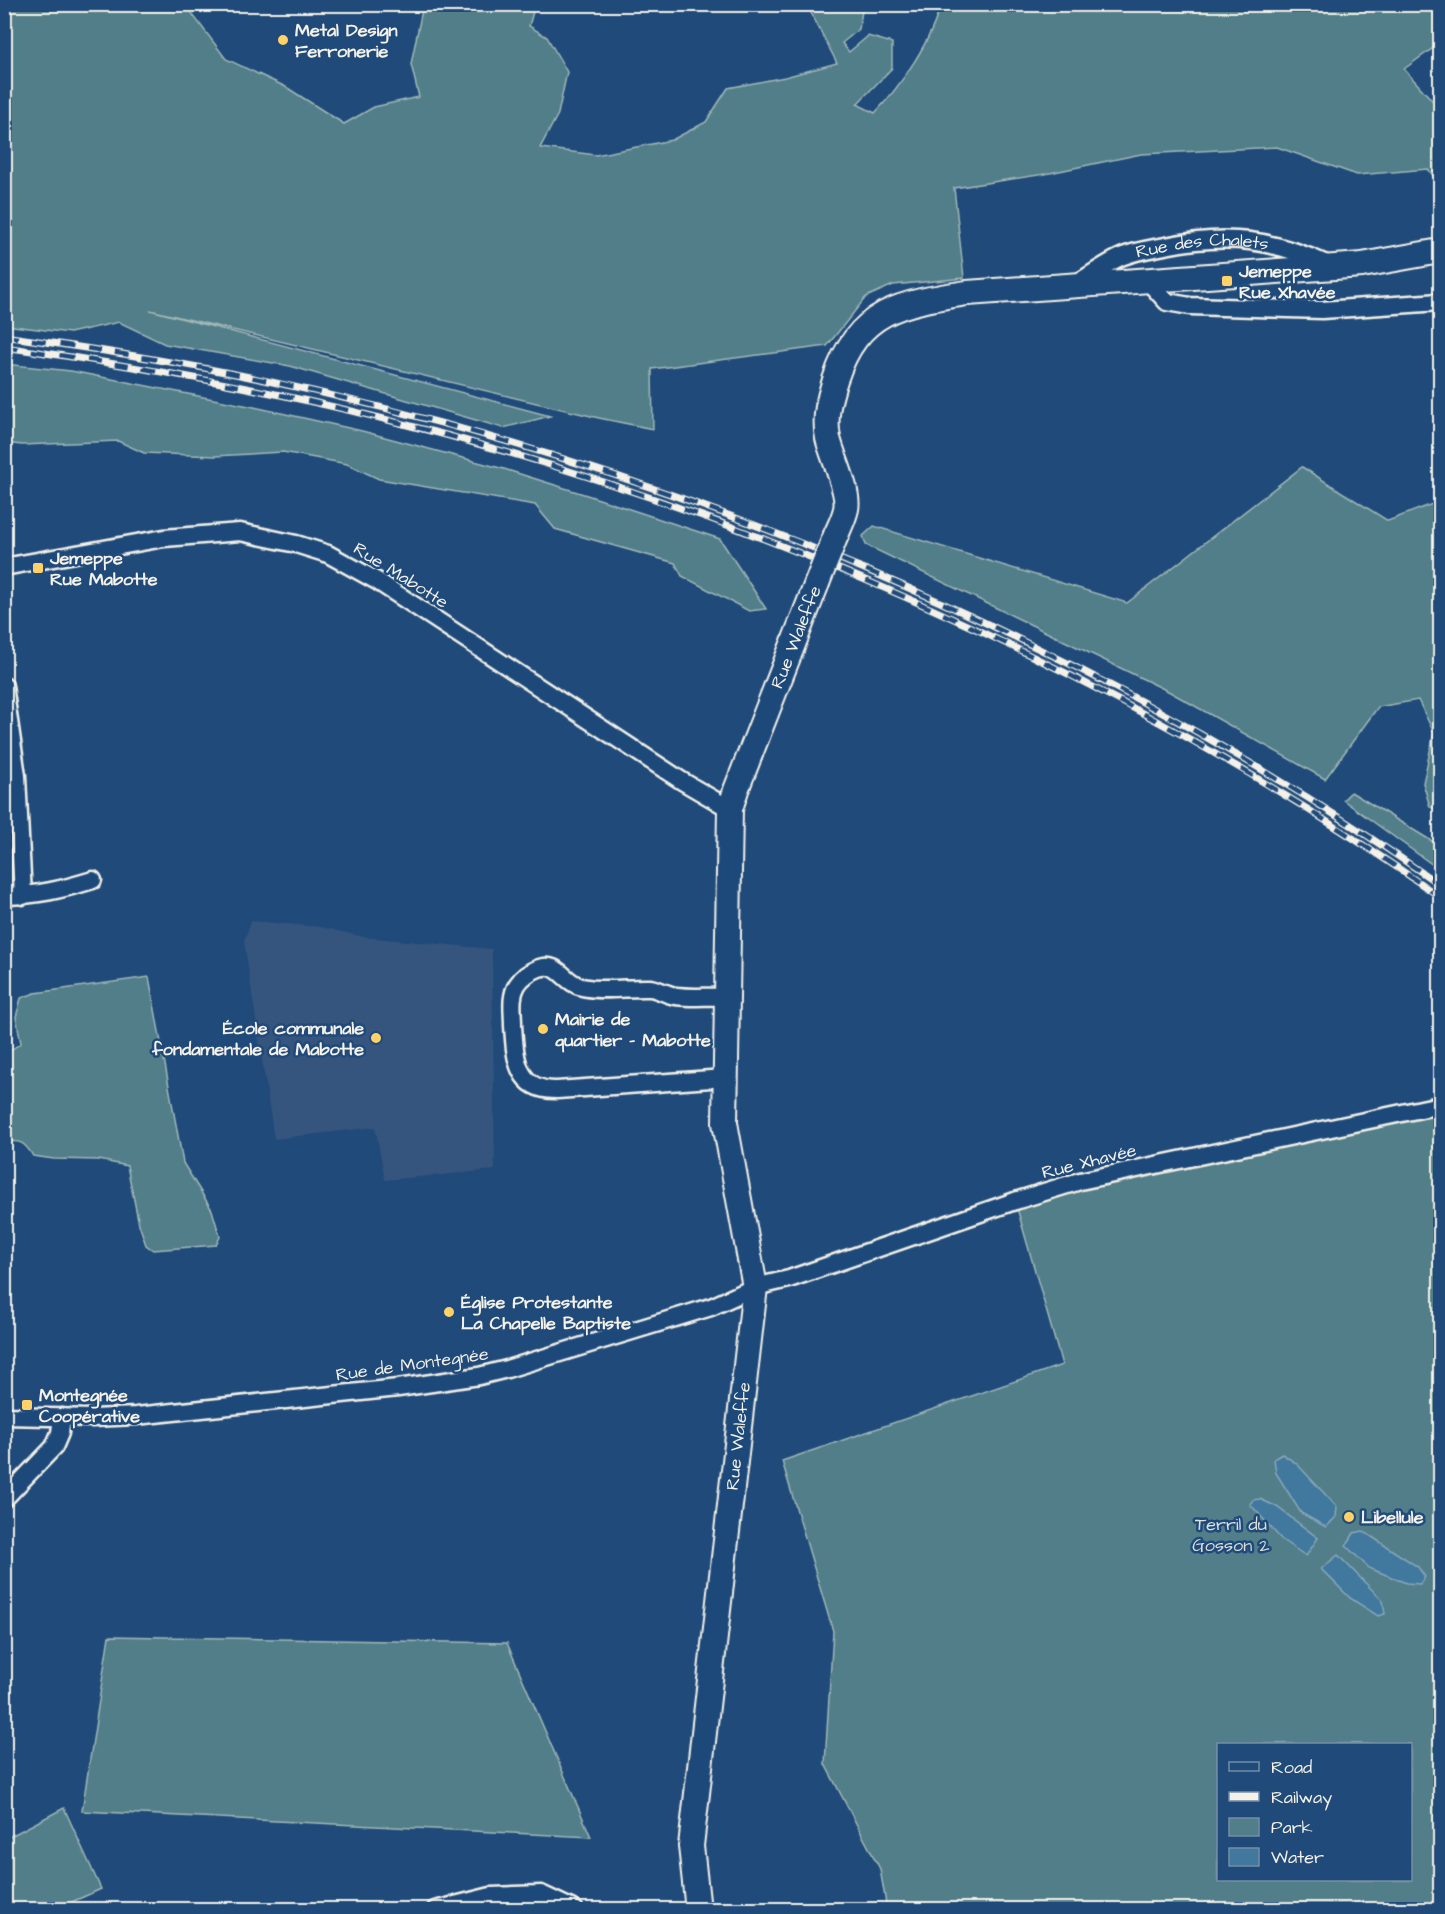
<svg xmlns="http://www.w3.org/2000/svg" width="1445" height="1914" font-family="'Architects Daughter',sans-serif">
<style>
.built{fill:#34557e}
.green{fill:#517e88;stroke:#a2b8b8;stroke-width:1.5;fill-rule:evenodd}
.water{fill:#41789e;stroke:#89a8bc;stroke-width:1.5}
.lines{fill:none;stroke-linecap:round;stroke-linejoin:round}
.street-casing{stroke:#f4f1e8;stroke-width:21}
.secondary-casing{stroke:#f4f1e8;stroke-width:28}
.street{stroke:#1f4a7a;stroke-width:16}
.secondary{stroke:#1f4a7a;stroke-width:24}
.rail-casing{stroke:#f4f1e8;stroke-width:7}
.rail{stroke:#1f4a7a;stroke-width:4.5;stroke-dasharray:14;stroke-linecap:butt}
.secondary-bridge-casing{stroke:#f4f1e8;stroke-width:28;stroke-linecap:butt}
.secondary-bridge{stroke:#1f4a7a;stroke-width:24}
.poi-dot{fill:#ffd166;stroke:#1f4a7a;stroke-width:2}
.labels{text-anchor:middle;stroke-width:5;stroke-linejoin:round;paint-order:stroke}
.poi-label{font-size:18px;font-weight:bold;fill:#f4f1e8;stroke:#1f4a7a;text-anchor:start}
.street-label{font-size:18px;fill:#f4f1e8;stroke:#1f4a7a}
.park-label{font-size:18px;fill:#dce0da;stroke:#1f4a7a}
</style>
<rect width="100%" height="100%" fill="#1f4a7a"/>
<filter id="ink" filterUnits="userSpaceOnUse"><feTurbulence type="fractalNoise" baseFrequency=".0167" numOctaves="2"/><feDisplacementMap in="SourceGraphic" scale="12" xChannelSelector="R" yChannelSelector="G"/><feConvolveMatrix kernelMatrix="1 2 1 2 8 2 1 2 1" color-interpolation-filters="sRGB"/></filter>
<g filter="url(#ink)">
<!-- built -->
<path class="built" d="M251,921L321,927L364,937L492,949L495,1170L385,1180L375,1127L274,1139L244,941Z"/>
<!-- green -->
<g class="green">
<path d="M5,4L189,5L193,15L226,59L286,87L344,124L374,107L419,97L411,64L423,5H535L529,26L547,37L567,72L558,114L540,148L596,155L672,140L706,122L728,88L785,77L837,63L808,7L814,5H863L859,29L842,43L849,52L868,36L892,43V68L857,104L875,113C899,88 933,39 940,5H1440V43L1404,69L1440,109V195V185L1428,169L1357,175L1277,147L1141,154L1045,174L954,188L964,278L893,285L866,297L827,346L652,369L653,429L599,418L150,310L550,416L503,428L290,366L165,344L119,322L70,333L5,325Z"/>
<path d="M4,364L71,371L254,407L362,431L504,469L590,496L720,539L766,609L749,611L682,576L675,563L555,529L535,505L379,479L347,464L283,452L215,456L144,453L118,441L22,445L5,443Z"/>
<path d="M1302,467L1388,521L1440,501V811L1430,807L1423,783L1434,733L1418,700L1378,707L1325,779L1170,692L866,545L863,536L874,526L1127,603Z"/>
<path d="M1351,792L1440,846V870L1343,800Z"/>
<path d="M149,977L183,1163L212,1210L220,1237L216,1245L153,1250L146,1245L139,1224L127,1166L99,1160L54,1159L33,1156C25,1143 20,1139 5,1143V1054L21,1043L16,1017L21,998L35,993Z"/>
<path d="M1440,1115V1909H887L880,1869L825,1764L833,1631L782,1461L1062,1365L1015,1201L1080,1181ZM1218,1744H1410V1880H1218Z"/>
<path d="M109,1636L507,1643L591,1837L82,1811Z"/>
<path d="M64,1808L101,1889L56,1909H5V1839Z"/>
</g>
<!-- water -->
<g class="water">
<path d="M1282,1454L1296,1463L1337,1507L1336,1517L1326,1527L1301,1513L1276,1473L1274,1459Z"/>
<path d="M1260,1499L1277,1507L1318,1538L1306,1556L1282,1540L1250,1504L1253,1500Z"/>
<path d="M1363,1531L1418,1567L1425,1577L1420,1584L1406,1583L1369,1568L1346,1546L1354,1533Z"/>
<path d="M1338,1555L1383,1601L1385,1614L1378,1616L1350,1598L1321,1569Z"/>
</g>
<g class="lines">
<!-- street casing -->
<g class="street-casing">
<g id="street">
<path d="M1147,280L1167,302L1190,306L1322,310L1440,302"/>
<path id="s1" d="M1077,283C1091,275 1105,264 1121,257C1135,251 1150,249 1165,246C1228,233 1273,239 1331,266"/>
<path d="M4,567L164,538L240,532L296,544L328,554L377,581L682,781L730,809"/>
<path d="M4,686L17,776L23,896"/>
<path d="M4,896C39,895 60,890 93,880"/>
<path d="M725,1078L557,1090C516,1091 515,1057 513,1025C513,1011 510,997 517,985C522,977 531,971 539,968C559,961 564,983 582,987C604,992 628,987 650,988C659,989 667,995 676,996C693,998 710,996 726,997"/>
<path d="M4,1416L93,1418L136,1416L398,1388L479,1376L507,1369L711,1307L755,1287L789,1279L1015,1201L1080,1181L1440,1105"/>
<path d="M4,1499L54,1447L60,1433L62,1417"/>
<path d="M435,1910L491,1896L541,1894L575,1910"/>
</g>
</g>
<!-- secondary casing -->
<g class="secondary-casing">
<g id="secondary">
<path d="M836,535C840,526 844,518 846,509C850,492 832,456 828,438C824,417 829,399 835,380C858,309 901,303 967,293L1335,267L1362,265L1440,251"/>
<path id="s2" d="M698,1910L691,1846L755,1287L725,1123L730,809L736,790L817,583"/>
</g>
</g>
<!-- street -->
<use href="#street" class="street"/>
<!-- secondary -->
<use href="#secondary" class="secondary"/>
<!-- rail casing -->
<g class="rail-casing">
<g id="rail">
<path d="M4,336C82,347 159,359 235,374C661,461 1084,636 1440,885"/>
<path d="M4,347C131,365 256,387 380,418C753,510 1126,676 1440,897"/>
</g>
</g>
<!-- rail -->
<use href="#rail" class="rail"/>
<!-- secondary-bridge casing -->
<g class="secondary-bridge-casing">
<path id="secondary-bridge" d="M817,583L836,535"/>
</g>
<!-- secondary-bridge -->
<use href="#secondary-bridge" class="secondary-bridge"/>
</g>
</g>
<!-- markers -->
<g class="poi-dot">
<circle cx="283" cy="40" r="6"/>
<rect x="1221" y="275" width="12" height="12" rx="3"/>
<rect x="32" y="562" width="12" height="12" rx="3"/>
<circle cx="543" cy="1029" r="6"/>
<circle cx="376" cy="1038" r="6"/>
<circle cx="449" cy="1312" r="6"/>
<rect x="21" y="1399" width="12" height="12" rx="3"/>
<circle cx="1349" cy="1517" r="6"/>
</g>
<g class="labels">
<!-- poi labels -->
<g class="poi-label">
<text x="295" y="36">Metal Design<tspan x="295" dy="21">Ferronerie</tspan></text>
<text x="1239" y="277">Jemeppe<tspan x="1239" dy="21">Rue Xhavée</tspan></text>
<text x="50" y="564">Jemeppe<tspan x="50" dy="21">Rue Mabotte</tspan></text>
<text x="555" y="1025">Mairie de<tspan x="555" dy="21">quartier - Mabotte</tspan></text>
<text x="364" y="1034" text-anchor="end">École communale<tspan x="364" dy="21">fondamentale de Mabotte</tspan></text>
<text x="461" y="1308">Église Protestante<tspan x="461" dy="21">La Chapelle Baptiste</tspan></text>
<text x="39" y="1401">Montegnée<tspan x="39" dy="21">Coopérative</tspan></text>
<text x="1361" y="1523">Libellule</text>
</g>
<!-- street labels -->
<g class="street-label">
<text dy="6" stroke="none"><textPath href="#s1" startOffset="134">Rue des Chalets</textPath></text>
<text transform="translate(401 575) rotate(32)" y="6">Rue Mabotte</text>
<text dy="6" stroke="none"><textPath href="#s2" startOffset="1292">Rue Waleffe</textPath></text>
<text transform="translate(1089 1161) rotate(-14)" y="6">Rue Xhavée</text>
<text transform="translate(412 1364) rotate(-8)" y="6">Rue de Montegnée</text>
<text dy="6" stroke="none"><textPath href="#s2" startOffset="477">Rue Waleffe</textPath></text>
</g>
<!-- park labels -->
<g class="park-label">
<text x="1231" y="1530">Terril du<tspan x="1231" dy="21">Gosson 2</tspan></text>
</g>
</g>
<!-- margin -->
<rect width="1445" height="1914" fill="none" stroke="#1f4a7a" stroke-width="24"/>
<rect x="12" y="12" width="1421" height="1890" fill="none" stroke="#f4f1e8" stroke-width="2" filter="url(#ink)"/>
<!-- legend -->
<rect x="1217" y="1743" width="195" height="138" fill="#1f4a7a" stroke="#748da6" stroke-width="1.5"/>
<rect x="1229" y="1762" width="30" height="9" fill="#1f4a7a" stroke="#748da6" stroke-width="1.5"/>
<text x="1271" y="1773" font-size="18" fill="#f4f1e8">Road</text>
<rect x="1229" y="1792" width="30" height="9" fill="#f4f1e8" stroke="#748da6" stroke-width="1.5"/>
<text x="1271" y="1803" font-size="18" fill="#f4f1e8">Railway</text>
<rect x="1229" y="1818" width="30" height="18" fill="#517e88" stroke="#748da6" stroke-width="1.5"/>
<text x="1271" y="1833" font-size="18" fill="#f4f1e8">Park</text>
<rect x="1229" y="1848" width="30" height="18" fill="#41789e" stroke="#748da6" stroke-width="1.5"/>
<text x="1271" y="1863" font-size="18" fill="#f4f1e8">Water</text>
</svg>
